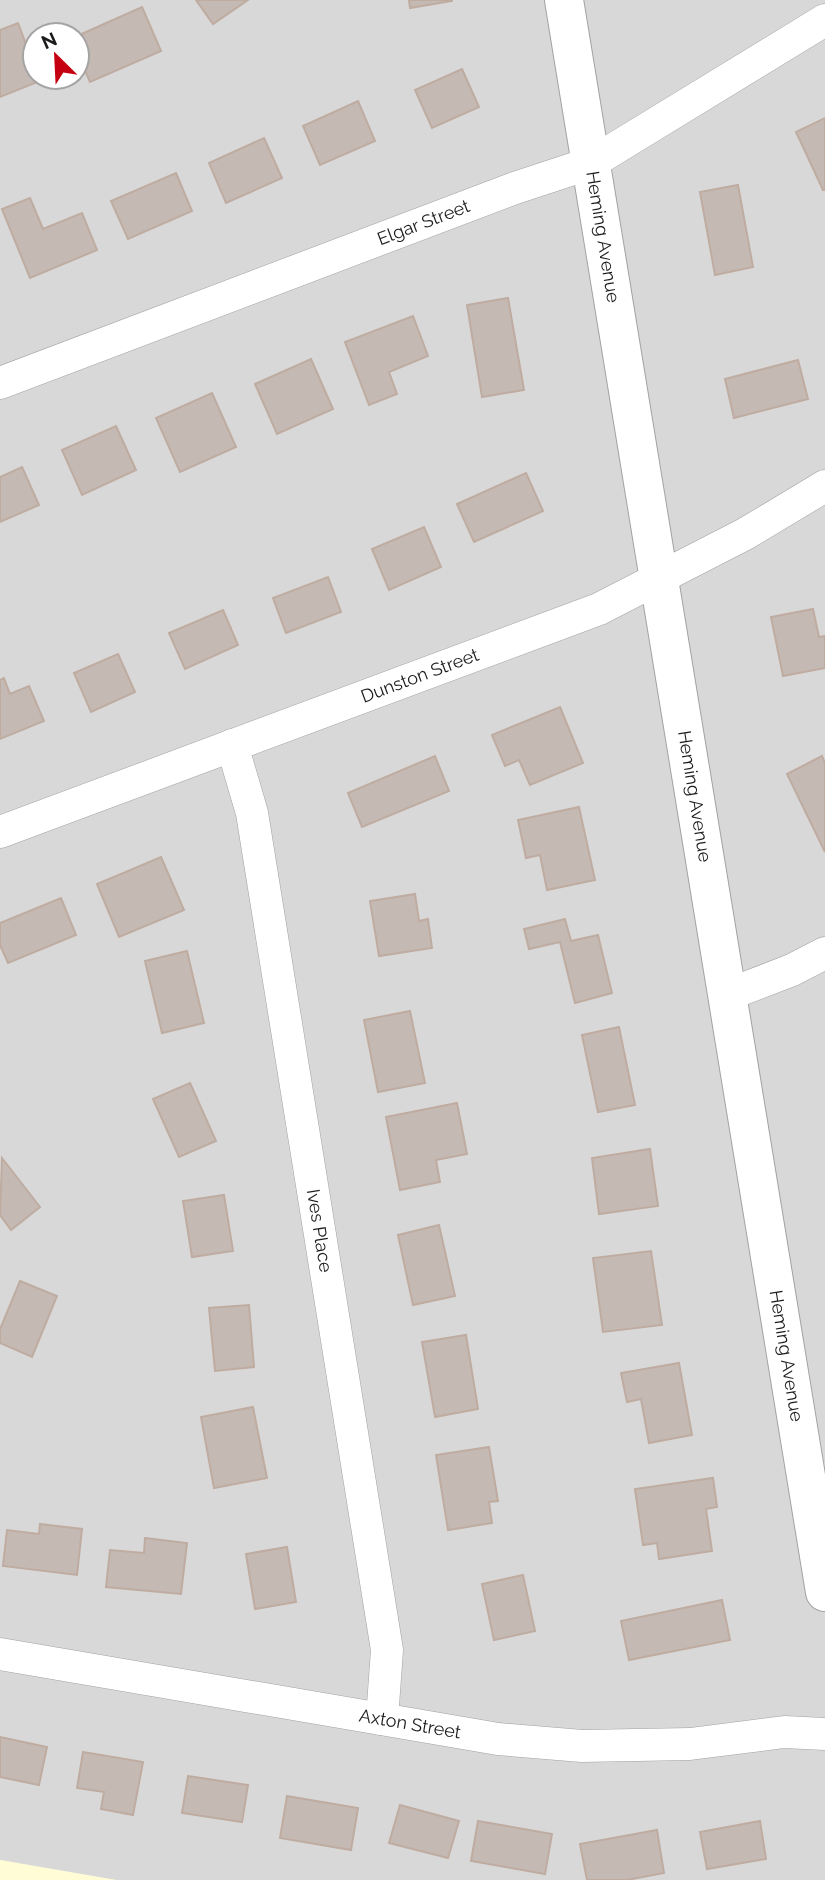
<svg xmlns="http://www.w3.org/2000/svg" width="825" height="1880" font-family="Raleway,sans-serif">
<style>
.residential{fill:#d9d8d8;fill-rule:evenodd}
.education{fill:#fffcd6}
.building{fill:#c5b9b3;stroke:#bfaca1;stroke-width:2}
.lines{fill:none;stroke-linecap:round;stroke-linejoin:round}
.minor-casing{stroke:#a2a2a2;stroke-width:33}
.tertiary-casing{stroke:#a2a2a2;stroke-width:40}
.minor{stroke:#fff;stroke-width:32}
.tertiary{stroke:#fff;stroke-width:38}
.labels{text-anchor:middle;stroke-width:6;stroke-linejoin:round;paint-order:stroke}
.street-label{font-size:18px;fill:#1b1b1b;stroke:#fff}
</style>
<rect width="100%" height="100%" fill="#ede7df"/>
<!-- residential -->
<path class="residential" d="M0,0H825V1880H116L0,1860ZM35,35H77V77H35Z"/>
<!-- education -->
<path class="education" d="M0,1860L116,1880H0Z"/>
<!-- building -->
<g class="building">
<path d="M196,0H248L213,24Z"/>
<path d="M409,0H452V1L410,8Z"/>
<path d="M142,7L161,51L90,82L77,52V36Z"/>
<path d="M18,23L35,68V77H39L40,81L0,97V30Z"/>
<path d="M462,69L479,107L432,128L415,90Z"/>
<path d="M358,101L375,141L320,165L303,126Z"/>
<path d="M825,118V190H823L796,132Z"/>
<path d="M264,138L282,178L226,203L209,163Z"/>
<path d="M176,173L192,211L128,239L111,201Z"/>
<path d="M738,185L753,267L715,275L700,192Z"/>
<path d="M30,198L43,229L82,213L97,250L30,278L2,209Z"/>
<path d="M508,298L524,390L482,397L467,305Z"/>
<path d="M413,316L428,356L389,372L397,394L369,405L345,342Z"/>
<path d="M311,359L333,409L277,434L255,384Z"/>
<path d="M798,360L808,399L734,418L725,379Z"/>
<path d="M212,393L236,447L180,472L156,418Z"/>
<path d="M116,426L136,470L82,495L62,450Z"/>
<path d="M22,467L39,505L0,522V477Z"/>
<path d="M526,473L543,511L474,542L457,504Z"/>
<path d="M424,527L441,567L389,590L372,549Z"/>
<path d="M328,577L341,612L286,633L273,598Z"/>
<path d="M813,609L819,637L825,636V668L783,676L771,617Z"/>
<path d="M223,610L238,645L185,669L169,633Z"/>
<path d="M118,654L135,692L91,712L74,673Z"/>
<path d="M4,678L10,694L29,686L44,721L0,739V680Z"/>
<path d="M560,707L583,763L530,785L519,760L505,766L492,735Z"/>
<path d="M435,756L449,791L362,827L348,793Z"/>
<path d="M822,756L825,763V852L787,774Z"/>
<path d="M579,807L595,880L547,890L540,855L526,858L518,820Z"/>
<path d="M161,857L184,910L119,937L97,884Z"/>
<path d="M415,894L419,921L428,919L432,948L379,956L370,901Z"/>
<path d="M61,898L76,935L8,963L0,945V923Z"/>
<path d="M565,919L571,941L598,935L612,993L575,1003L560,942L529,949L524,929Z"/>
<path d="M187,951L204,1023L162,1033L145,961Z"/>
<path d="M410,1011L425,1083L378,1092L364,1020Z"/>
<path d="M619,1027L635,1105L598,1112L582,1035Z"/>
<path d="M190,1083L216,1141L179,1157L153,1099Z"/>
<path d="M457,1103L467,1154L436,1160L440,1182L400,1190L386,1117Z"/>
<path d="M650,1149L658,1206L599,1214L592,1158Z"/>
<path d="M2,1158L40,1207L11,1230L0,1215Z"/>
<path d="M224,1195L233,1251L192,1257L183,1201Z"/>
<path d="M439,1225L455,1296L413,1305L398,1235Z"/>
<path d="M651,1251L662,1325L603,1332L593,1258Z"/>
<path d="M20,1281L57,1296L32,1357L0,1343V1329Z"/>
<path d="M249,1305L254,1367L215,1371L209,1308Z"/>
<path d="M466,1335L478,1409L435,1417L422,1342Z"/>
<path d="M679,1363L692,1435L649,1443L641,1399L627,1402L621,1373Z"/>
<path d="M253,1407L267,1478L214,1488L201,1417Z"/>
<path d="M489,1447L498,1501L489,1502L492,1523L448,1530L436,1455Z"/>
<path d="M713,1478L717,1507L706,1509L712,1551L659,1559L657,1543L643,1545L635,1489Z"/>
<path d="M40,1524L82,1529L77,1575L3,1566L7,1530L39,1534Z"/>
<path d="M145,1538L187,1543L181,1594L106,1587L110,1550L144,1553Z"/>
<path d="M287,1547L296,1602L255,1609L246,1554Z"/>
<path d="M523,1575L535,1631L494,1640L482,1584Z"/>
<path d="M722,1600L730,1640L629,1660L621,1621Z"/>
<path d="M0,1737L47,1747L39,1785L0,1777Z"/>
<path d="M83,1752L143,1762L133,1815L101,1809L104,1792L77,1788Z"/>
<path d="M188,1776L248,1785L242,1822L182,1813Z"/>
<path d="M287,1796L358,1808L351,1850L280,1838Z"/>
<path d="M400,1805L459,1821L448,1858L389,1843Z"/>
<path d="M478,1821L552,1834L545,1874L471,1861Z"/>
<path d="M760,1821L766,1859L707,1869L700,1832Z"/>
<path d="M657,1830L664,1873L627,1880H587L580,1844Z"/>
</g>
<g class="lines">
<!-- minor casing -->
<g class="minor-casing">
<g id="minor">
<path id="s1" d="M0,383L515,188L591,163L825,20"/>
<path id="s2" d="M232,745L252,813L387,1650L382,1719"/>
<path id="s3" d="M0,832L599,609L745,534L825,486"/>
<path d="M727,995L792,970L825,953"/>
<path id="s4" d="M0,1654L498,1739L582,1746L690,1744L784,1732L825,1734"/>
</g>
</g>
<!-- tertiary casing -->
<g class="tertiary-casing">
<g id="tertiary">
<path id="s5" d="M564,0L825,1592"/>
</g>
</g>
<!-- minor -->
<use href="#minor" class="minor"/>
<!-- tertiary -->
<use href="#tertiary" class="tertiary"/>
</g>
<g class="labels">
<!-- street labels -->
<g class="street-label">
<text dy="6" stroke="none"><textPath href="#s1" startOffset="453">Elgar Street</textPath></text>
<text dy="6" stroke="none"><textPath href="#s5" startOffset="240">Heming Avenue</textPath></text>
<text dy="6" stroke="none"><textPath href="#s3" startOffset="448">Dunston Street</textPath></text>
<text dy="6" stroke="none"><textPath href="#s5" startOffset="807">Heming Avenue</textPath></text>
<text dy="6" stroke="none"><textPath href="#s2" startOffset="494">Ives Place</textPath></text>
<text dy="6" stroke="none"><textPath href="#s5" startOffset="1374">Heming Avenue</textPath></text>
<text dy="6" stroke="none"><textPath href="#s4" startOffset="416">Axton Street</textPath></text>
</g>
</g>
<!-- north arrow -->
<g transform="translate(56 56) rotate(336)"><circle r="33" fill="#ffffff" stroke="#a4a4a4" stroke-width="2"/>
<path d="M0-5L12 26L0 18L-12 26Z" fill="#c50010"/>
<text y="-10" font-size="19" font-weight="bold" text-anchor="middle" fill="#1b1b1b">N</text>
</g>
</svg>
